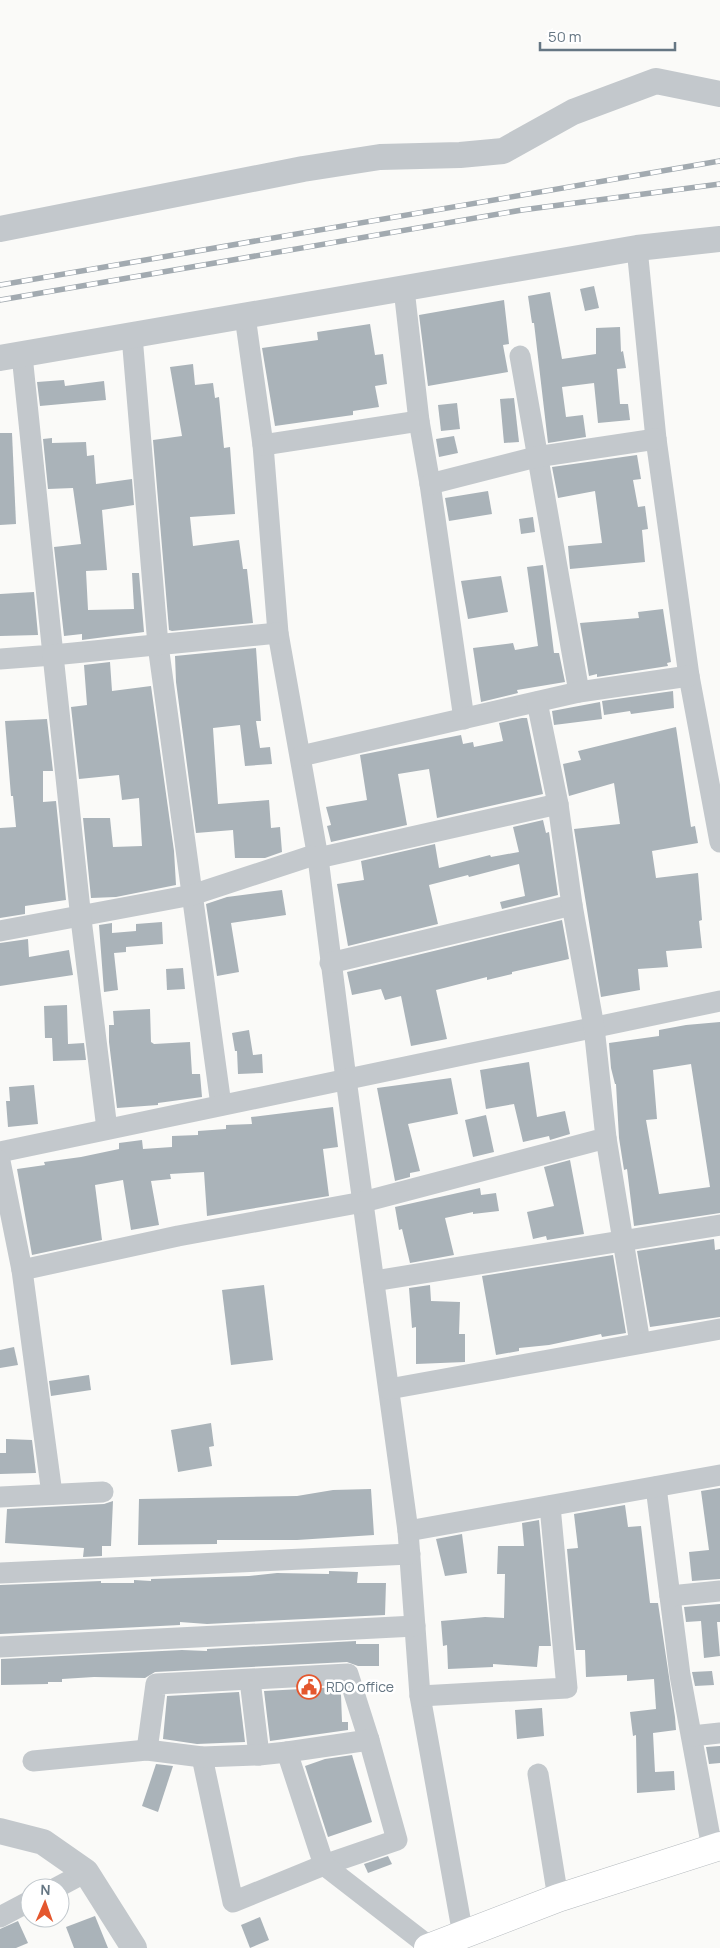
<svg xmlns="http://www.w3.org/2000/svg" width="720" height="1948" font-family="Manrope,sans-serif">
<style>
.building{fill:#aab3b9;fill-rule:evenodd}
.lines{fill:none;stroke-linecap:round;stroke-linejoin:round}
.primary-casing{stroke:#b5babe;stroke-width:29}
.minor{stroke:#c3c8cc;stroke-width:21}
.tertiary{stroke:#c3c8cc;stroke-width:26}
.primary{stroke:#fff;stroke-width:28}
.rail-casing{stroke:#a2aab0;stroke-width:5.5}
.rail{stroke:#fff;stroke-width:4;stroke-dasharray:11;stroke-linecap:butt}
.labels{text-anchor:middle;stroke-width:5;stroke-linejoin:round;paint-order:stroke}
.poi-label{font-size:14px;fill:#657683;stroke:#fff;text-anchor:start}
</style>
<rect width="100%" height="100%" fill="#fafaf8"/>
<!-- building -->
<g class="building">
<path d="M594,286L599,308L585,311L580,289Z"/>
<path d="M550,292L562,359L596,354V328L620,327L621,352L623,351L626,368L617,369L620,404H628L630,420L598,423L594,383L562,387L566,417L583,415L586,437L548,443L534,323H532L528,296Z"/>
<path d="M504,300L509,344L503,345L508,372L428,386L419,315Z"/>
<path d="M370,324L375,355L383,354L387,384L375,386L379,407L353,411V415L275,426L262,348L318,340L317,332Z"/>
<path d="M193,364L195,385L213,383L215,398L219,397L224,448L230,447L235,514L190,517L193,546L239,540L243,569H247L253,623L172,631L169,630L153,440L182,436L170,367Z"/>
<path d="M64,380L65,386L104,381L106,400L40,406L37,382Z"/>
<path d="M514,398L519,442L504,443L500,399Z"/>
<path d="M457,403L460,429L441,431L438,405Z"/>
<path d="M0,433H12L16,524L0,525Z"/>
<path d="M454,436L458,453L439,457L436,439Z"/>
<path d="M52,438V443L86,442L87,456L94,455L96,484L132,479L134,505L102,510L107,570L86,571L88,610L134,609L132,573H139L144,632L82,640V634L64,636L54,547L81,544L73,488L48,489L43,439Z"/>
<path d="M637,455L641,479L633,480L638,507L645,506L648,529L642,530L645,562L570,569L568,546L602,543L595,491L558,498L552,467Z"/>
<path d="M488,491L492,514L449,521L445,498Z"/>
<path d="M533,517L535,532L521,534L519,519Z"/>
<path d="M543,565L554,653H559L565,682L517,690L518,693L481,702L473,648L513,643L515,650L538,646L527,567Z"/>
<path d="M501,576L508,612L468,619L461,581Z"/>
<path d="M34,592L38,635L0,636V594Z"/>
<path d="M663,609L671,662L667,663L668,666L597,677V674L589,676L580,623L639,618L638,612Z"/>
<path d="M256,648L261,721H256L260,748L270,747L272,764L245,766L240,725L213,728L218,804L269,800L271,828L280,827L282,852L265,858H235L233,830L196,833L176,682L175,656Z"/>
<path d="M110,662L112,691L151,686L174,851L176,885L116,897L91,898L83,818H110L113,847L142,846L139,798L122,800L119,775L79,779L71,707L87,705L84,665Z"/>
<path d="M673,691L674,708L631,714L630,711L604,715L602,701Z"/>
<path d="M600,702L602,719L554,725L552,711Z"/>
<path d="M522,718H527L543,794L437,818L429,769L398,774L407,825L331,842L327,826L331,825L326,807L367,800L360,755L461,735L463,744L473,742L474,747L503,741L499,723Z"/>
<path d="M47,719L53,771H43V802L56,801L66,900L25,906V914L0,918V828L16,827L13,796H11L5,721Z"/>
<path d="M676,727L691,827L695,826L698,843L652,851L656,878L698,873L702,920L699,921L702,948L666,951L668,967L638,969L640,990L601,997L574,829L620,824L614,783L569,796L563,764L581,760L578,751Z"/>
<path d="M543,820L546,833L549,832L558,895L502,909L500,902L525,896L519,864L469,877L468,875L429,885L438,924L348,946L337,884L364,880L361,861L435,844L439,868L490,855L491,857L519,852L513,827Z"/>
<path d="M282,890L286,915L231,923L239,972L217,976L206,904L227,897Z"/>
<path d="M562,920L569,959L512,972V974L487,980V977L436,990L447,1039L411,1046L401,996L385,1000L381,989L352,995L347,972Z"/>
<path d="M162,922L163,944L126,947V952L114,953L118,990L104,992L99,925L112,923V933L136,931V924Z"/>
<path d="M28,939L29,957L69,950L73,975L0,986V943Z"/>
<path d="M183,968L185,989L167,990L166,969Z"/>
<path d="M67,1005L68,1044L84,1043L86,1060L53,1061L52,1038H45L44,1006Z"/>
<path d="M150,1009L151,1042L154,1044L190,1042L192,1074H200L202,1097L158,1103V1105L117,1108L109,1042V1025H114L113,1011Z"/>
<path d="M720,1022V1213L634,1226L627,1169L624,1170L619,1138L616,1084H615L611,1068L609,1043L659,1036V1030L686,1025ZM691,1064L710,1187L659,1194L646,1120L657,1119L653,1070Z"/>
<path d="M249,1030L253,1055L262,1054L263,1073L238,1074L237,1051H235L232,1033Z"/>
<path d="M529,1062L537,1117L565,1111L570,1134L550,1140L549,1136L523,1142L514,1104L486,1109L480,1070Z"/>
<path d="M451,1078L458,1114L408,1124L420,1171L410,1173V1177L395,1181L377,1088Z"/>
<path d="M34,1085L38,1124L8,1127L6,1101H10L9,1087Z"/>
<path d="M333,1107L338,1147L323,1149L329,1196L207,1216L204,1172L170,1174L171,1179L151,1181L159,1225L131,1230L123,1180L95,1185L102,1240L32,1255L17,1169L45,1165L44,1162L81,1157L119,1149V1143L142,1140L143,1149L172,1147V1136L198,1135V1131L226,1129V1125L252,1124L251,1117Z"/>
<path d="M486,1115L494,1152L473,1157L465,1120Z"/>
<path d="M570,1160L584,1234L547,1240L546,1236L533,1239L527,1212L554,1206L544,1167Z"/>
<path d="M480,1188L481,1195L496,1193L499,1211L473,1214V1212L445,1218L454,1255L410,1263L402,1229L399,1230L395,1207Z"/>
<path d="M714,1239L715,1250L720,1249V1317L650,1327L637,1251Z"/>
<path d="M613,1255L626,1333L602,1337L601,1334L549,1345L519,1348V1351L496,1355L482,1276Z"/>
<path d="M264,1285L273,1360L231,1365L222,1290Z"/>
<path d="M430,1285L431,1301L460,1302L459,1334H465V1362L416,1364V1327L412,1328L409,1288Z"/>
<path d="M14,1347L18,1365L0,1368V1350Z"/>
<path d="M89,1375L91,1390L51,1396L49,1381Z"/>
<path d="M211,1423L214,1446L209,1447L212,1466L178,1472L171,1430Z"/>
<path d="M6,1439L32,1440L36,1473L0,1474V1453H6Z"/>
<path d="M720,1488V1579L692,1581L689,1552L709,1550L701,1491Z"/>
<path d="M371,1489L374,1535L297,1540H217V1544L138,1545L139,1499L297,1496L333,1490Z"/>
<path d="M113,1501L111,1546H102V1556L83,1557L84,1548L5,1543L7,1509L104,1504Z"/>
<path d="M625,1505L628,1527L641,1526L650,1603H658L675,1717L676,1730L653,1733L655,1772L674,1771L675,1790L637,1793L636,1735L633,1736L630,1712L656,1709L654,1679L627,1681V1675L586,1677L585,1650H576L567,1549L578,1548L574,1514Z"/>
<path d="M539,1520L551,1646H539L537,1667L493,1664V1667L448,1669L447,1645L443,1646L441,1621L485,1617L504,1618L505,1574H497L498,1546H524L522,1523Z"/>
<path d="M462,1534L467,1573L445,1576L436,1539Z"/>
<path d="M329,1571L358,1572L357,1583H386L385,1615L207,1624L180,1622V1625L0,1634V1585L101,1581V1583H134V1580L151,1581V1579L249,1576L277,1573L329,1574Z"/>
<path d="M720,1604V1622H717L720,1656L704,1658L701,1621L686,1622L684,1607Z"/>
<path d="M356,1641V1644H379V1666H358L347,1662L155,1672L145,1678L94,1677L62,1679V1682H48V1684L1,1685V1659L182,1650L207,1651V1649Z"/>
<path d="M712,1671L714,1685L695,1686L692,1672Z"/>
<path d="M339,1687L341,1695L342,1722H348V1730L270,1741L264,1691Z"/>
<path d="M239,1692L245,1742L197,1744L163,1739L167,1696Z"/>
<path d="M542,1708L544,1736L517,1739L515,1710Z"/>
<path d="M720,1746V1763L709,1764L706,1747Z"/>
<path d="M352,1755L372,1822L328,1837L305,1766L325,1759Z"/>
<path d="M156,1764L173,1766L158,1812L142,1806Z"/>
<path d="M388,1856L392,1864L368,1873L364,1864Z"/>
<path d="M95,1916L108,1948H74L66,1927Z"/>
<path d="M260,1917L269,1940L250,1948L241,1925Z"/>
<path d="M18,1921L28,1943L16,1948H0V1929Z"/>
</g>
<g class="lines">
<!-- primary casing -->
<g class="primary-casing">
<path id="primary" d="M428,1948L558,1898L720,1846"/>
</g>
<!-- minor -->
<g class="minor">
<path d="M637,248L656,439L689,676L720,842"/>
<path d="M404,289L419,421L430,484L464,719"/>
<path d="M245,316L263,445L278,633L318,858L346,1079L408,1531L420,1696L463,1935"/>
<path d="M132,336L158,645L221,1105"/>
<path d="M520,356L579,692"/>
<path d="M263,445L419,421"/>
<path d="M430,484L536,457L656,439"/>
<path d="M0,659L53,655L22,355"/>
<path d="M301,756L579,692L689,676"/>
<path d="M0,931L192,895L311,856L318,858L558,804"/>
<path d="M330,963L572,905"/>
<path d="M107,1129L81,919L53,655L278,633"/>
<path d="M606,1138L640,1343"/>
<path d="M0,1152L720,1001"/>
<path d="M0,1161L22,1270"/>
<path d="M374,1281L720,1225"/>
<path d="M389,1389L720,1329"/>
<path d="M656,1487L680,1675L712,1848"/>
<path d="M52,1494L22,1270L178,1236L363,1202L606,1138L594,1027L572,905L558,804L537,702"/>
<path d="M0,1497L103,1492"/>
<path d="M408,1531L720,1475"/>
<path d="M0,1573L410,1554"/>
<path d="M670,1596L720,1591"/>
<path d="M0,1647L415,1626"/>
<path d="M250,1680L259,1755"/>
<path d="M420,1696L567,1688L550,1506"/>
<path d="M692,1736L720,1733"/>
<path d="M147,1750L156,1684L348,1674L369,1740L397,1840L324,1865L233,1902L202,1757"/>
<path d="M287,1752L369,1740"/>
<path d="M33,1761L147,1750L202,1757L259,1755L287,1752L324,1865L430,1947"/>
<path d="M538,1774L558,1898"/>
<path d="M56,1888L86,1872"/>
<path d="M0,1917L30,1901"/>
</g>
<!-- tertiary -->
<g class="tertiary">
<path d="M0,229L303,169L380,157L460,155L503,151L573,112L656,81L720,94"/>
<path d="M0,358L637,248L720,239"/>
<path d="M0,1831L43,1842L86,1872L134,1948"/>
</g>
<!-- primary -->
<use href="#primary" class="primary"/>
<!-- rail casing -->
<g class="rail-casing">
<g id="rail">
<path d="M0,285L720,161"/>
<path d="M0,300L522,210L720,184"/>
</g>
</g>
<!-- rail -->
<use href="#rail" class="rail"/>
</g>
<!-- icons -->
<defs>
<g id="civic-ring" transform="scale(1.25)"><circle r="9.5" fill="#fff" stroke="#e4572e" stroke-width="1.5"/><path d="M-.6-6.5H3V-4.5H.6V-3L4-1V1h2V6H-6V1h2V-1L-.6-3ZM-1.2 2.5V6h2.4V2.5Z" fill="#e4572e"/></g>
</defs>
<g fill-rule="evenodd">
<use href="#civic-ring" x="309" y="1687"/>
</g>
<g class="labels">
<!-- poi labels -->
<g class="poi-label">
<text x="326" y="1692">RDO office</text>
</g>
</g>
<!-- north arrow -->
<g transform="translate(45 1903) rotate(2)"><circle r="24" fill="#ffffff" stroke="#c1c8cd"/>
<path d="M0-4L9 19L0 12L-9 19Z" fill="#e4572e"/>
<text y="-8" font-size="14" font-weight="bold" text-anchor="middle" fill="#657683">N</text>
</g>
<!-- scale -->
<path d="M540 42v8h135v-8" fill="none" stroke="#657683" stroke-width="2.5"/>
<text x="548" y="42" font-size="15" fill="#657683" stroke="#ffffff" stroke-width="4" paint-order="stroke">50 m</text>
</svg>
